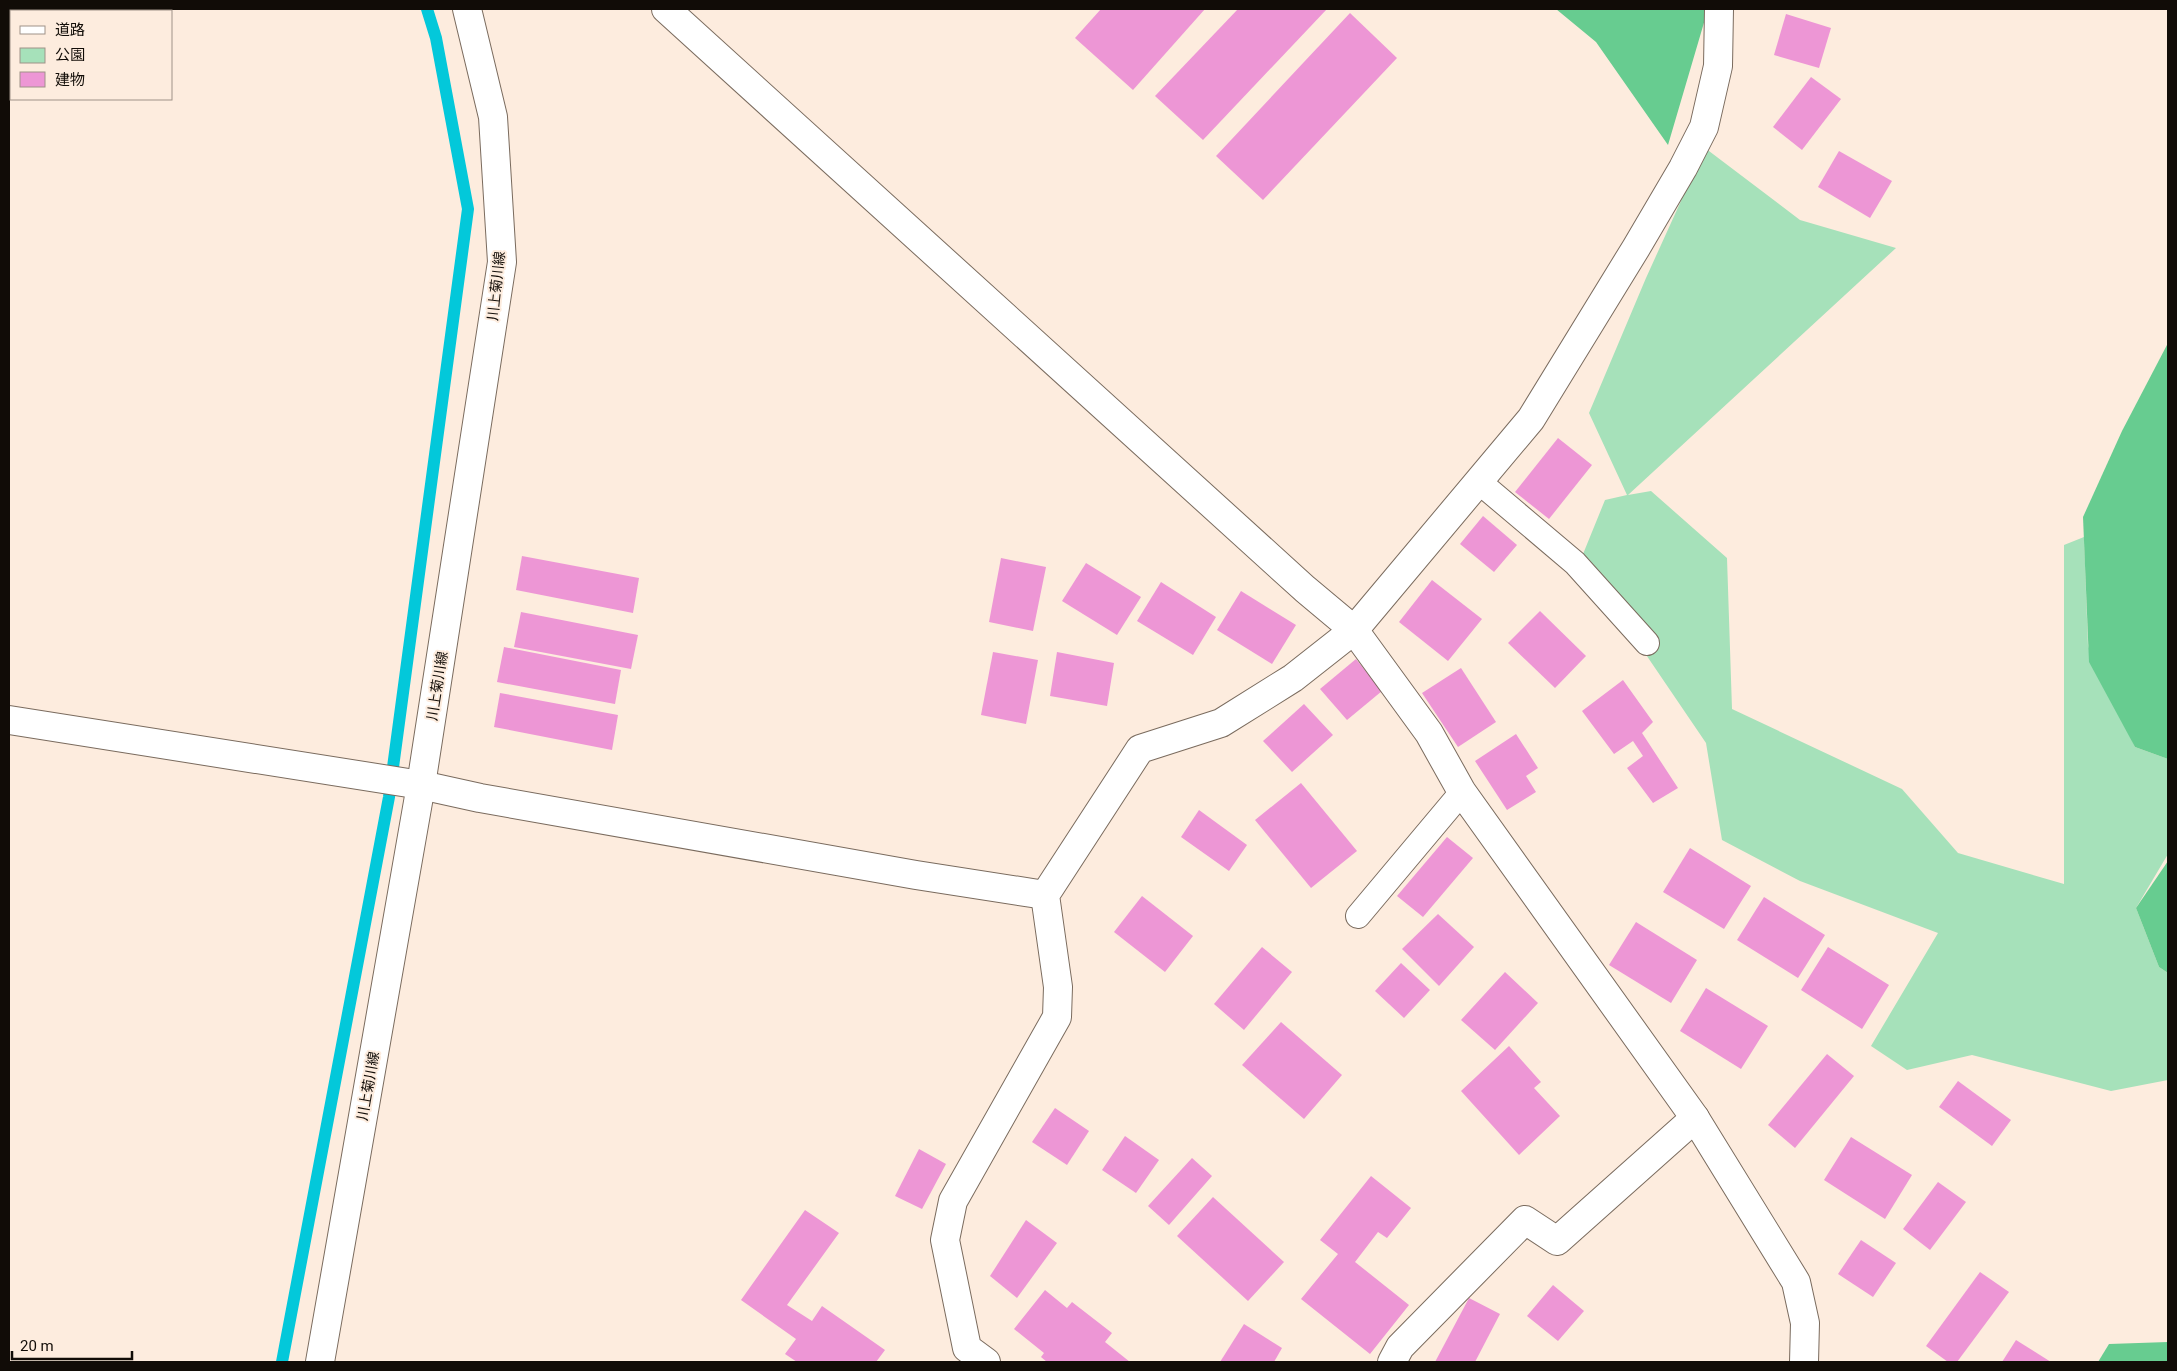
<svg xmlns="http://www.w3.org/2000/svg" width="2177" height="1371" font-family="Roboto,'Noto Sans JP',sans-serif">
<style>
.green{fill:#a6e1ba}
.forest{fill:#67cc90}
.lines{fill:none;stroke-linecap:round;stroke-linejoin:round}
.stream{stroke:#03c8da;stroke-width:12}
.building{fill:#ed96d5}
.service-casing{stroke:#7a6b5e;stroke-width:26}
.minor-casing{stroke:#7a6b5e;stroke-width:30}
.secondary-casing{stroke:#7a6b5e;stroke-width:30}
.service{stroke:#fff;stroke-width:24}
.minor{stroke:#fff;stroke-width:28}
.secondary{stroke:#fff;stroke-width:28}
.labels{text-anchor:middle;stroke-width:4;stroke-linejoin:round;paint-order:stroke}
.street-label{font-size:14px;fill:#110c07;stroke:#fdecde}
</style>
<rect width="100%" height="100%" fill="#fdecde"/>
<!-- green -->
<path class="green" d="M1705,148L1800,220L1896,248L1628,495L1651,491L1727,558L1732,709L1902,789L1958,853L2064,884V545L2084,537L2088,646L2135,747L2168,759V854L2136,908L2159,967L2168,973V1080L2111,1091L1972,1055L1907,1070L1871,1046L1938,933L1800,881L1722,840L1706,743L1581,559L1605,500L1627,495L1589,413L1646,278Z"/>
<!-- forest -->
<g class="forest">
<path d="M1556,9H1708L1668,145L1596,42Z"/>
<path d="M2168,343V759L2135,747L2089,662L2083,517L2122,431Z"/>
<path d="M2168,861V973L2159,967L2136,908Z"/>
<path d="M2168,1342V1362H2098L2109,1344Z"/>
</g>
<g class="lines">
<!-- stream -->
<path class="stream" d="M282,1362L389,797L468,209L436,38L427,9"/>
</g>
<!-- building -->
<g class="building">
<path d="M1101,9H1205L1133,90L1075,38Z"/>
<path d="M1238,9H1327L1203,140L1155,96Z"/>
<path d="M1350,13L1397,58L1263,200L1216,156Z"/>
<path d="M1786,14L1831,28L1819,68L1774,55Z"/>
<path d="M1811,77L1841,99L1802,150L1773,127Z"/>
<path d="M1839,151L1892,181L1870,218L1818,187Z"/>
<path d="M1558,438L1592,465L1549,519L1515,492Z"/>
<path d="M1483,516L1517,545L1494,572L1460,544Z"/>
<path d="M522,556L639,578L633,613L516,590Z"/>
<path d="M1001,558L1046,567L1033,631L989,622Z"/>
<path d="M1086,563L1141,597L1117,635L1062,601Z"/>
<path d="M1432,580L1482,619L1448,661L1399,622Z"/>
<path d="M1161,582L1216,617L1193,655L1137,621Z"/>
<path d="M1241,591L1296,625L1272,664L1217,630Z"/>
<path d="M1540,611L1586,656L1555,688L1508,643Z"/>
<path d="M521,612L638,635L631,669L514,647Z"/>
<path d="M504,647L621,670L615,704L497,682Z"/>
<path d="M993,652L1038,660L1026,724L981,715Z"/>
<path d="M1057,652L1114,663L1107,706L1050,696Z"/>
<path d="M1356,659L1382,691L1347,720L1320,689Z"/>
<path d="M1461,668L1496,722L1458,747L1422,693Z"/>
<path d="M1623,680L1653,722L1642,733L1678,788L1653,803L1627,768L1643,756L1633,741L1614,754L1582,711Z"/>
<path d="M500,693L618,715L612,750L494,727Z"/>
<path d="M1304,704L1333,735L1292,772L1263,741Z"/>
<path d="M1516,734L1538,768L1526,776L1536,792L1507,810L1475,761Z"/>
<path d="M1301,783L1357,851L1311,888L1255,820Z"/>
<path d="M1199,810L1247,845L1229,871L1181,837Z"/>
<path d="M1447,837L1473,858L1423,917L1397,896Z"/>
<path d="M1690,848L1751,886L1724,929L1663,892Z"/>
<path d="M1142,896L1193,936L1165,972L1114,932Z"/>
<path d="M1764,897L1825,935L1798,978L1737,940Z"/>
<path d="M1438,914L1474,947L1439,986L1402,949Z"/>
<path d="M1636,922L1697,960L1671,1003L1609,965Z"/>
<path d="M1262,947L1292,972L1244,1030L1214,1004Z"/>
<path d="M1828,947L1889,985L1862,1029L1801,990Z"/>
<path d="M1401,963L1430,990L1404,1018L1375,991Z"/>
<path d="M1505,972L1538,1003L1495,1050L1461,1020Z"/>
<path d="M1706,988L1768,1026L1741,1069L1680,1031Z"/>
<path d="M1281,1022L1342,1075L1304,1119L1242,1065Z"/>
<path d="M1509,1046L1541,1082L1534,1088L1560,1116L1519,1155L1461,1091Z"/>
<path d="M1827,1054L1854,1076L1795,1148L1768,1125Z"/>
<path d="M1958,1081L2011,1120L1992,1146L1939,1107Z"/>
<path d="M1055,1108L1089,1131L1067,1165L1032,1142Z"/>
<path d="M1125,1136L1159,1160L1136,1193L1102,1170Z"/>
<path d="M1851,1137L1912,1175L1885,1219L1824,1180Z"/>
<path d="M919,1149L946,1164L922,1209L895,1196Z"/>
<path d="M1192,1158L1212,1176L1169,1225L1148,1206Z"/>
<path d="M1371,1176L1411,1208L1387,1238L1378,1232L1355,1262L1409,1305L1370,1354L1301,1299L1338,1254L1320,1240Z"/>
<path d="M1938,1182L1966,1202L1930,1250L1903,1229Z"/>
<path d="M1213,1197L1284,1262L1248,1301L1177,1236Z"/>
<path d="M805,1210L839,1233L787,1305L812,1321L822,1306L885,1350L876,1362H797L785,1354L796,1339L741,1300Z"/>
<path d="M1026,1220L1057,1243L1017,1298L990,1276Z"/>
<path d="M1861,1240L1896,1263L1873,1297L1838,1274Z"/>
<path d="M1980,1272L2009,1292L1957,1362H1948L1926,1346Z"/>
<path d="M1553,1285L1584,1311L1558,1341L1527,1316Z"/>
<path d="M1045,1290L1067,1308L1072,1302L1112,1333L1105,1342L1130,1362H1047L1041,1357L1044,1353L1014,1329Z"/>
<path d="M1469,1298L1500,1314L1475,1362H1435Z"/>
<path d="M1244,1324L1282,1348L1274,1362H1220Z"/>
<path d="M2016,1340L2051,1362H2002Z"/>
</g>
<g class="lines">
<!-- service casing -->
<g class="service-casing">
<g id="service">
<path d="M1478,481L1575,563L1647,643"/>
<path d="M1358,916L1462,792"/>
</g>
</g>
<!-- minor casing -->
<g class="minor-casing">
<g id="minor">
<path d="M666,9L1305,589L1354,630L1429,733L1462,792L1695,1118L1796,1282L1805,1323L1804,1362"/>
<path d="M9,720L421,785L480,798L916,875L1045,895"/>
<path d="M986,1362L967,1348L945,1240L953,1201L1057,1017L1058,987L1045,895L1140,749L1221,723L1293,678L1354,630L1531,419L1636,248L1683,168L1704,127L1718,66L1719,9"/>
<path d="M1392,1362L1400,1347L1525,1220L1557,1241L1695,1118"/>
</g>
</g>
<!-- secondary casing -->
<g class="secondary-casing">
<path id="secondary" d="M320,1362L421,785L502,262L493,117L467,9"/>
</g>
<!-- service -->
<use href="#service" class="service"/>
<!-- minor -->
<use href="#minor" class="minor"/>
<!-- secondary -->
<use href="#secondary" class="secondary"/>
</g>
<g class="labels">
<!-- street labels -->
<g class="street-label">
<text transform="translate(496 286) rotate(-84)" y="5">川上菊川線</text>
<text transform="translate(437 686) rotate(-81)" y="5">川上菊川線</text>
<text transform="translate(368 1086) rotate(-80)" y="5">川上菊川線</text>
</g>
</g>
<!-- border -->
<rect width="2177" height="1371" fill="none" stroke="#110c07" stroke-width="20"/>
<!-- legend -->
<rect x="10" y="10" width="162" height="90" fill="#fdecde" stroke="#9f9288"/>
<rect x="20" y="26" width="25" height="8" fill="#ffffff" stroke="#9f9288"/>
<text x="55" y="35" font-size="15" fill="#110c07">道路</text>
<rect x="20" y="48" width="25" height="15" fill="#a6e1ba" stroke="#9f9288"/>
<text x="55" y="60" font-size="15" fill="#110c07">公園</text>
<rect x="20" y="72" width="25" height="15" fill="#ed96d5" stroke="#9f9288"/>
<text x="55" y="85" font-size="15" fill="#110c07">建物</text>
<!-- scale -->
<path d="M12 1351v8h120v-8" fill="none" stroke="#110c07" stroke-width="2.5"/>
<text x="20" y="1351" font-size="15" fill="#110c07" stroke="#fdecde" stroke-width="4" paint-order="stroke">20 m</text>
</svg>
